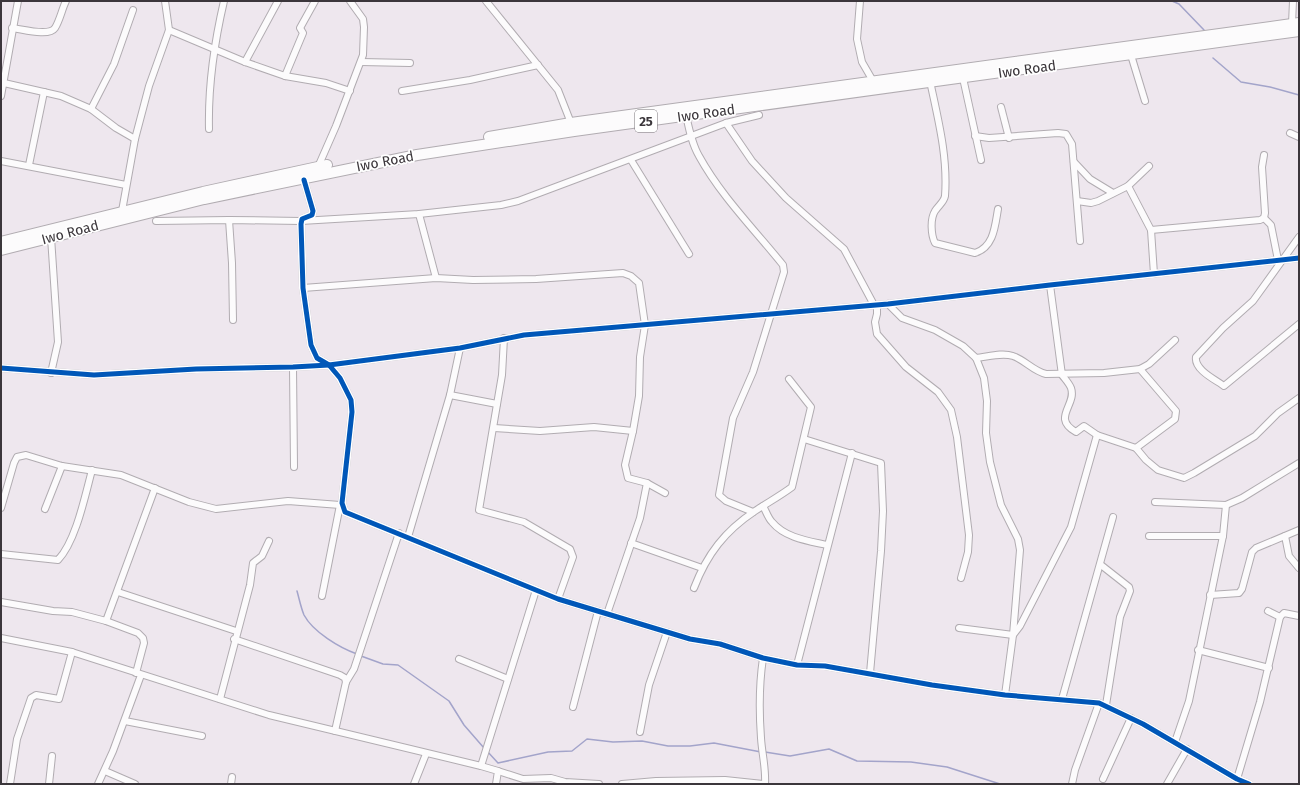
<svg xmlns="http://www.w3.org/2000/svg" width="1300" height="785" font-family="'Fira Sans',sans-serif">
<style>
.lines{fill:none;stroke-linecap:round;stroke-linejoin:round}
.stream{stroke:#a3a4ca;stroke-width:1.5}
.minor-casing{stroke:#b1acb1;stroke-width:8}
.primary-casing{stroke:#b1acb1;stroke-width:12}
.minor{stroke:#fcfbfc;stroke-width:6}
.primary{stroke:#fcfbfc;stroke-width:10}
.cycleway-casing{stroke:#fff;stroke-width:8}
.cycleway{stroke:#0057b8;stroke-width:5}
.labels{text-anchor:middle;stroke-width:3.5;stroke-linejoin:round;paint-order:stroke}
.shield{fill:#fff;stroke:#767276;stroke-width:1}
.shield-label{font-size:13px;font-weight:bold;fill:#3b363b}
.street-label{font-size:14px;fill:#3b363b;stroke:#fff}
</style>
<rect width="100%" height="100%" fill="#eee7ee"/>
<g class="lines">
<!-- stream -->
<g class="stream">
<path d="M1172,1L1179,4L1204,30"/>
<path d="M1213,58L1241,82L1270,87L1299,95"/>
<path d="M297,591C299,598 301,608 304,615C313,632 340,648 357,654"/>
<path d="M361,656L383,664L398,665L449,701L464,725L484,748"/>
<path d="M487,751L498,763L548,752L572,751L587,739L613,742L642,741L668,746H690L714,743L761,752"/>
<path d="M765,752L790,756L829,749L857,761L911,762L947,767L1000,784"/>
</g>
<!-- minor casing -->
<g class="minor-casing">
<g id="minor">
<path d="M486,1L558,90L571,123"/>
<path d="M860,1L857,39L862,62L873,81"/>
<path d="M1292,24L1293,1"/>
<path d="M12,28C22,29 49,37 55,28C60,20 62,9 66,1"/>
<path d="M169,30L245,62L285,76L326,83L350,91"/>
<path d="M1131,55L1145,101"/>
<path d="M245,62L278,1"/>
<path d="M361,62L410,63"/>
<path d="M285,76L303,33L300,28L315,1"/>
<path d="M963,78L981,160"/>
<path d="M930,81C938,119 948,157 945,196C944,202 939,205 935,211C930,219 931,235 935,243L975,253C994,247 995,226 998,209"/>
<path d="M4,83L61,96L91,109L116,128L135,139"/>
<path d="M402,91L470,80L538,65"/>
<path d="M1,96L18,1"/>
<path d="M1001,107L1009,138"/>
<path d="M91,109L114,64L133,10"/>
<path d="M686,115C689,129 692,144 699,156C721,196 754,229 783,265L784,272L753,372L733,418L719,495L726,501L753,512"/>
<path d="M726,123L752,161L786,198L844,249L874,305"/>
<path d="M209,129C208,85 214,44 224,1"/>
<path d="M1290,133L1299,137"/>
<path d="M975,136L989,138L1058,133L1066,134L1072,144L1080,241"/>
<path d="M631,160L689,254"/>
<path d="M1,161L126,185"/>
<path d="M1074,162L1090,179L1113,193"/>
<path d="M29,165L44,92"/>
<path d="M318,167L336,126L363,55L364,27L363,19L350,1"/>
<path d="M304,180L313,211L312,215L302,219L301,224L303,288L311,345L317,358L329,365L340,378L351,400L352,412L342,503L345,512L558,599L690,639L720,644L763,658L797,665L825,666L932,685L1005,695L1099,703L1143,724L1237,779L1249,784"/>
<path d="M1128,186L1151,230L1154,274"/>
<path d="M1077,201L1091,203L1098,201L1128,186L1149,166"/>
<path d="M122,211L135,139L149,86L169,30L165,1"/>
<path d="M419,214L436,278"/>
<path d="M1264,218L1265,213L1262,167L1264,155"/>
<path d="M1264,218L1271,225L1278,260"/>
<path d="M229,220L232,263L233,320"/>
<path d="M156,221L229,220L301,221L419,214L501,205L518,201L726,123L759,115"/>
<path d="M1151,230L1260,220L1264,218"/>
<path d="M51,237L58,342L51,373"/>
<path d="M1299,237L1253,301L1223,328L1196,357C1194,370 1216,380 1224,386L1299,324"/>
<path d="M1050,285L1062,375C1065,379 1069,383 1071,388C1077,405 1051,418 1076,432L1084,426L1097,435L1136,448L1146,460L1158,470L1184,478L1194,473L1255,436L1278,413L1299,398"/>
<path d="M303,288L436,278L473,280L536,279L623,273L631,276L639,283L645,325L640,357L639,396L633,431L625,465L628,478L647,483L665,493"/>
<path d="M888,304L902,318L935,330L963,346L976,358L984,378L987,401L986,433L990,462L1001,505L1018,539L1020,550L1013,635L1005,695"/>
<path d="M877,305V314L875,322L877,334L906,367L938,392L951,410L957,437L969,535L968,552L961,578"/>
<path d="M504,338L502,375L479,510L524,522L570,549L573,557L558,599"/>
<path d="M976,358C987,357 1002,352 1013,356C1025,360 1033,371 1046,374L1104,373L1140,369L1149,364L1175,340"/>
<path d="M293,367L294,467"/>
<path d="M1,368L94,375L196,369L293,367L329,365L460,348L524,335L888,304L1050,285L1299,258"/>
<path d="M450,395L497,404"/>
<path d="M494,428L540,431L594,427L633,431"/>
<path d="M804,439L881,463L883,511L881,551L870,673"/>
<path d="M1136,448L1175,419L1176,411L1140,369"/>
<path d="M1155,502L1226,505L1242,498L1299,463"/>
<path d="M763,506C766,511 768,518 772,522C785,538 809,541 827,545"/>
<path d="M1,508L14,463L17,457L26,455L62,466L121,475L189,502L216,509L288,501L340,505L342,508"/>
<path d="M45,509L62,466"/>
<path d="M1149,536H1223"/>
<path d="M1285,536L1289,556L1299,568"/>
<path d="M408,537L450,395L460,348"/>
<path d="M631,543L702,568"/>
<path d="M1,554L58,560C76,541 85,496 92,470"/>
<path d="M1101,565L1129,587L1130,591L1120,617L1106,705"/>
<path d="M694,588C707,554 725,531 755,511C767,503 780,496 792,487L811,407L789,379"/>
<path d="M118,592L236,631"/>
<path d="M1210,595L1239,593L1242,589L1252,552L1256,548L1299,530"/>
<path d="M322,596L340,505"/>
<path d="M1,602L53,611L72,612L106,621L138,633L143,638L144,643L136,673"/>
<path d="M1268,611L1280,617"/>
<path d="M607,614L640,518L647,483"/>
<path d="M106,621L155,488"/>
<path d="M959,628L1013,635L1020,626L1071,527L1097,435"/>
<path d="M1,638L72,652L269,715L481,766"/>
<path d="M234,639L340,675L345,678L346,682"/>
<path d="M1198,650L1269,668"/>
<path d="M763,658C759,685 759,711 761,738C762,754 766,768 765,784"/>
<path d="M459,659L508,679"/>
<path d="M797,665L852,453"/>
<path d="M220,699L250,585L253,563L262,556L269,541"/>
<path d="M1062,699L1113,517"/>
<path d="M573,707L598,611"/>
<path d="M125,721L202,736"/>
<path d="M335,731L346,682L354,669L399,533"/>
<path d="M640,732L649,685L667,632"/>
<path d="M1175,742L1189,701L1223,536L1226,505"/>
<path d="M105,771L135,784"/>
<path d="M498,771L523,779L551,778L565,782L599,784"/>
<path d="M1103,779L1131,718"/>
<path d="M1237,779L1260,702L1280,617L1284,613L1299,616"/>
<path d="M10,784L17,739L31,698L36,695L59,699L72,652"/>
<path d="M49,784L52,756"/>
<path d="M98,784L113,751L141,675"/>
<path d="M231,784L232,777"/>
<path d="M414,784L426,754"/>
<path d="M496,784L498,771L481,766L536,590"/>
<path d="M622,784L656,781L725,780L763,784"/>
<path d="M1072,784L1075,770L1099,703"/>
<path d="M1167,784L1187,749"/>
</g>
</g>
<!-- primary casing -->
<g class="primary-casing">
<g id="primary">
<path d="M489,137L571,123L1299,23"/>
<path d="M1,242L203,192L327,165"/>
<path d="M1,250L204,199L417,155L574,131L1299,31"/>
</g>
</g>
<!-- minor -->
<use href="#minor" class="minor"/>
<!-- primary -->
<use href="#primary" class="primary"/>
<!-- cycleway casing -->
<g class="cycleway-casing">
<g id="cycleway">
<path d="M304,180L313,211L312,215L302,219L301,224L303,288L311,345L317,358L329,365L340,378L351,400L352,412L342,503L345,512L558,599L690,639L720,644L763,658L797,665L825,666L932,685L1005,695L1099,703L1143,724L1237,779L1249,784"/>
<path d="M1,368L94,375L196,369L293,367L329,365L460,348L524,335L888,304L1050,285L1299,258"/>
</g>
</g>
<!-- cycleway -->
<use href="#cycleway" class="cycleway"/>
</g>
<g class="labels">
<!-- shield labels -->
<rect class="shield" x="635" y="110" width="22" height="22" rx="3"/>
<g class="shield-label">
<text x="646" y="126">25</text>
</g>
<!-- street labels -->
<g class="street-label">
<text transform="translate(1027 69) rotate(-8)" y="5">Iwo Road</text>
<text transform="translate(706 113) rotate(-8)" y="5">Iwo Road</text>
<text transform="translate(385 161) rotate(-11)" y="5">Iwo Road</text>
<text transform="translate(70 232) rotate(-15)" y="5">Iwo Road</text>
</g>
</g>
<!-- border -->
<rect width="1300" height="785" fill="none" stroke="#3b363b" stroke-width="4"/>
</svg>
